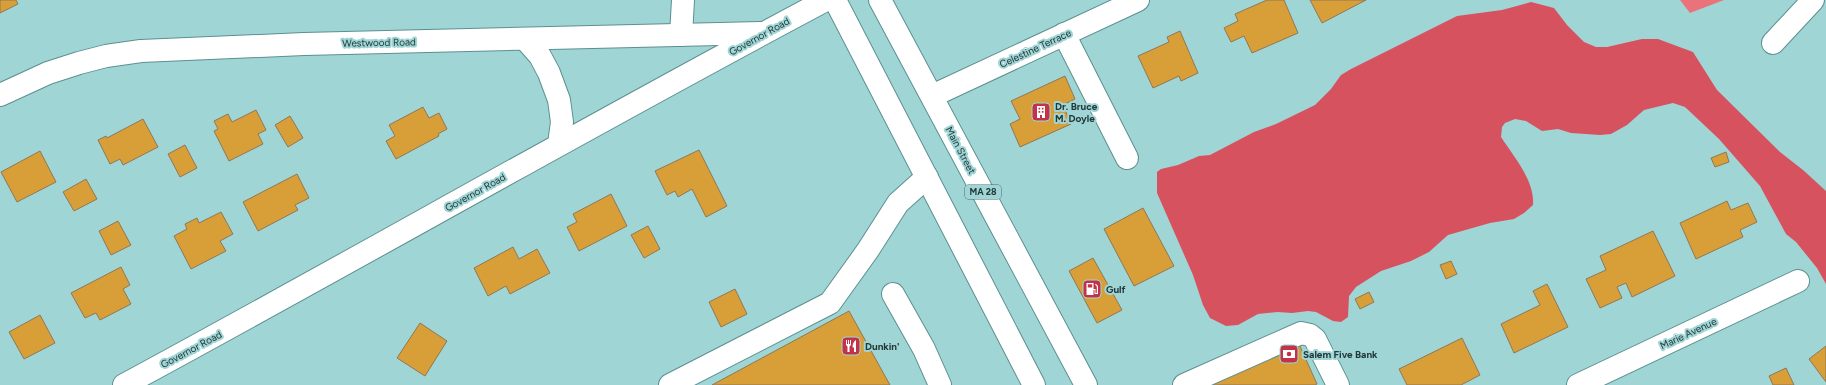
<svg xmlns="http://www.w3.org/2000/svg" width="1826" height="385" font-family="Figtree,sans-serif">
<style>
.green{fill:#ea727a}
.forest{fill:#d7525f}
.building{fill:#d89e38;stroke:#8e7857}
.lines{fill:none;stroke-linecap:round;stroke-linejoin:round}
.minor-casing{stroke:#5c8f90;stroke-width:24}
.major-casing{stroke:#5c8f90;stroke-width:24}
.minor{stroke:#fff;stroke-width:22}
.major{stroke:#fff;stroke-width:22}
.labels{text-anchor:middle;stroke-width:4;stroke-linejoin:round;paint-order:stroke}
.shield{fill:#a0d5d6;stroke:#486667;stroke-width:1}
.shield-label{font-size:9px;font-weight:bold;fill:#223738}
.street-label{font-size:10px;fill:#223738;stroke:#a0d5d6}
.poi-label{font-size:10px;font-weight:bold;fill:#223738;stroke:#a0d5d6;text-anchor:start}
</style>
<rect width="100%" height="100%" fill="#a0d5d6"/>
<!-- green -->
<path class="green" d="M1680,0H1724L1690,13Z"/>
<!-- forest -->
<path class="forest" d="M1531,2L1554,8L1567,25L1584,42L1596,47H1607L1642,39H1658L1693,52L1717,90L1780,152L1803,170L1826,191V284L1817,268L1796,242L1786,234L1760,186L1719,139L1685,107L1673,103L1644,110L1627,125L1611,134L1600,135L1571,133L1558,129L1542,131L1526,121L1515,119L1505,123L1502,127L1501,137C1514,157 1535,181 1533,205L1524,213L1514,219L1490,223L1448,235L1429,252L1411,261L1381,271L1356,287L1349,296L1348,317L1341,322L1333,321L1316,312L1308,311L1292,313L1278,312L1258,314L1238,325L1226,326L1210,318L1203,305L1193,275L1157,193V172L1161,169L1178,165L1199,156L1210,155L1254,132L1276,124L1315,105L1331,89L1341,75L1351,69L1457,16L1502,10Z"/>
<!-- building -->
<g class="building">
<path d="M0,0H16L18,4L0,13Z"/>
<path d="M1267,0H1284L1298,33L1252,53L1244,36L1231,42L1224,28L1238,21L1235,14Z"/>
<path d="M1310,0H1366L1322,23Z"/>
<path d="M1180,31L1198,73L1181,81L1179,76L1153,88L1138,56L1169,42L1167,37Z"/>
<path d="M1065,76L1075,99L1063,105L1071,124L1020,147L1010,124L1020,119L1011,101Z"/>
<path d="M423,107L429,118L439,113L447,129L438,134L439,136L396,159L386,141L395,136L389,125Z"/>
<path d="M256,110L266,130L258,134L263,144L229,161L214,131L218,129L214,121L228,114L232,122Z"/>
<path d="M290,116L303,138L288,147L275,125Z"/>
<path d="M143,119L158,147L123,165L120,159L110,164L98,140L106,136L107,138Z"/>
<path d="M185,145L197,168L180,177L168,154Z"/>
<path d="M699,150L727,206L706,217L692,189L678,197L675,191L667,195L655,171Z"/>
<path d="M40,151L56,182L17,202L1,172Z"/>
<path d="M1726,152L1729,162L1715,167L1711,158Z"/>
<path d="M297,174L309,198L295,205L298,210L258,231L243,202Z"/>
<path d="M86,179L97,199L74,211L63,192Z"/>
<path d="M611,194L627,226L579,251L567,227L577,222L573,214Z"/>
<path d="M1727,201L1731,210L1748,203L1757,222L1740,230L1743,237L1696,259L1680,223Z"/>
<path d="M1143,208L1174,266L1134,286L1104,229Z"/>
<path d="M221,212L233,234L220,241L226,251L191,269L174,236L187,229L185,224L197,218L199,223Z"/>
<path d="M118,221L131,245L111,255L99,231Z"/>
<path d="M648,226L660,249L644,258L631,235Z"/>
<path d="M1653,231L1675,276L1632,297L1626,283L1617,287L1622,298L1600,308L1586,279L1606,270L1600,256Z"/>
<path d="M513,247L519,259L537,249L550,273L510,294L506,286L488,296L474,268Z"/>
<path d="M1093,258L1122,310L1097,323L1069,271Z"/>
<path d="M1451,261L1457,274L1446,279L1440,265Z"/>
<path d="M121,267L130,285L123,289L131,304L100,320L96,313L85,318L71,293Z"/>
<path d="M1547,284L1568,327L1514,353L1501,324L1540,305L1533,291Z"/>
<path d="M735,289L747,314L721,327L709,302Z"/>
<path d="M1369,292L1374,302L1360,309L1355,299Z"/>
<path d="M849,311L890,385H712Z"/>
<path d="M40,315L55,343L24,359L9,332Z"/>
<path d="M420,323L447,341L425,376L397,358Z"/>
<path d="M1462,338L1480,375L1461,385H1407L1399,369Z"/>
<path d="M1299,344L1317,384L1315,385H1203Z"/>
<path d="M1826,346V382L1809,359Z"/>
<path d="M1786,368L1794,385H1773L1769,376Z"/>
</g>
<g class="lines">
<!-- minor casing -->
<g class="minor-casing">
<g id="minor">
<path d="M1064,34L1127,158"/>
<path d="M681,35L683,0"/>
<path d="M525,39L540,56L549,73L559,100L562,122L559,144"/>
<path d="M1773,43L1813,0"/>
<path d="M0,95L48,73L79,63L106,56L141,51L304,44L761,33"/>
<path d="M932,96L1138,0"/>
<path d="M893,294L924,349L940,385"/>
<path d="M124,385C359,258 590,125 826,0"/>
<path d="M670,385L830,303L868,250L898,203L927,177"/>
<path d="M1184,385L1301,333L1310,335L1315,339L1338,385"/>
<path d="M1578,385L1798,281"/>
</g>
</g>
<!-- major casing -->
<g class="major-casing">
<g id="major">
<path d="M835,0L1034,385"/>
<path d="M880,0L1086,385"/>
</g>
</g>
<!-- minor -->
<use href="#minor" class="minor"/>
<!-- major -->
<use href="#major" class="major"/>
</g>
<!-- icons -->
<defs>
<g id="building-square" transform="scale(1)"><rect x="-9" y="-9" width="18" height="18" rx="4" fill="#c33348" stroke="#a0d5d6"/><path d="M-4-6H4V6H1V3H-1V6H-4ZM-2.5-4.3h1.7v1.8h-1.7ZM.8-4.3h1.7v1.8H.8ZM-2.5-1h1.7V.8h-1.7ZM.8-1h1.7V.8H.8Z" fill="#fff"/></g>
<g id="fuel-square" transform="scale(1)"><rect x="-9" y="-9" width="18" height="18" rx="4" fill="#c33348" stroke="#a0d5d6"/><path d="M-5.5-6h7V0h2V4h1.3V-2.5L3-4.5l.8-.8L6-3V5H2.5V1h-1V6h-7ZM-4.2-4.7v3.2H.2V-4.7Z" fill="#fff"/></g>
<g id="restaurant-square" transform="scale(1)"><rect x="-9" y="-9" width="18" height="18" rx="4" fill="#c33348" stroke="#a0d5d6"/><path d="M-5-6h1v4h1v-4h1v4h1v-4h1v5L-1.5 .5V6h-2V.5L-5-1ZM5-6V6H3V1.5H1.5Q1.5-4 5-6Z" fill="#fff"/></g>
<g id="bank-square" transform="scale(1)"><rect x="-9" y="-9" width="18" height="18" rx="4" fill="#c33348" stroke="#a0d5d6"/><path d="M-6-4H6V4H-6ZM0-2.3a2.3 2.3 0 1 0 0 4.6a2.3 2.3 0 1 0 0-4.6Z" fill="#fff"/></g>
</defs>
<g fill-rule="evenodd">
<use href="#building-square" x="1041" y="112"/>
<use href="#fuel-square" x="1092" y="289"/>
<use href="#restaurant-square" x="851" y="346"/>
<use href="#bank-square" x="1289" y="354"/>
</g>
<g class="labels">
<!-- shield labels -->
<rect class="shield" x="965" y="185" width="36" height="14" rx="3"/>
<g class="shield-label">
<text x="983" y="195">MA 28</text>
</g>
<!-- street labels -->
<g class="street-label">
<text transform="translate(759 36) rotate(-29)" y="4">Governor Road</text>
<text transform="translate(379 42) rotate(-1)" y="4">Westwood Road</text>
<text transform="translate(1035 48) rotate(-25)" y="4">Celestine Terrace</text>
<text transform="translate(961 150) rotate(62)" y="4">Main Street</text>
<text transform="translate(475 192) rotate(-29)" y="4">Governor Road</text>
<text transform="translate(1688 333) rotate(-25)" y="4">Marie Avenue</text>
<text transform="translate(191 349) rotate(-28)" y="4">Governor Road</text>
</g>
<!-- poi labels -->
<g class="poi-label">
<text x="1055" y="110">Dr. Bruce<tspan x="1055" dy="12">M. Doyle</tspan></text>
<text x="1106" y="293">Gulf</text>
<text x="865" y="350">Dunkin'</text>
<text x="1303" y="358">Salem Five Bank</text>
</g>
</g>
</svg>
